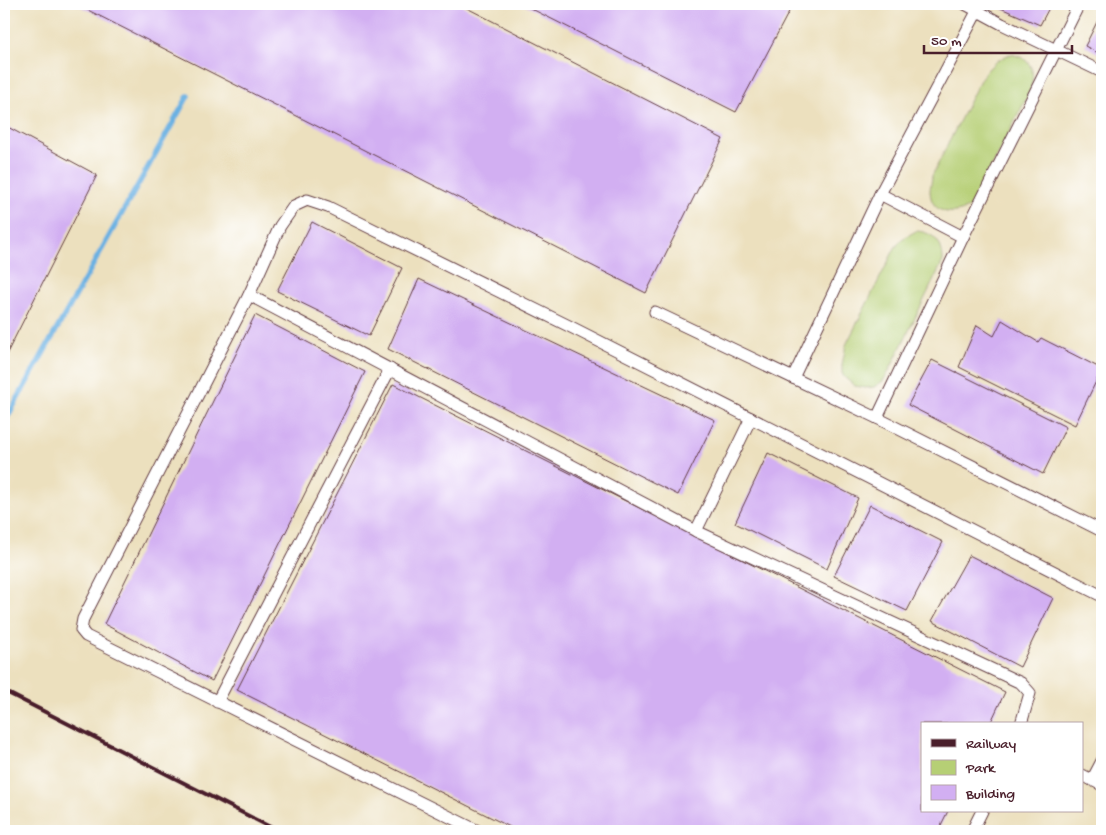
<svg xmlns="http://www.w3.org/2000/svg" width="1106" height="835" font-family="'Gochi Hand',sans-serif">
<style>
.green{fill:#b6cf75;stroke:#807750}
.lines{fill:none;stroke-linecap:round;stroke-linejoin:round}
.stream{stroke:#6bb1e2;stroke-width:5.5}
.building{fill:#d2aff2}
.lane-casing{stroke:#623c41;stroke-width:13}
.lane{stroke:#fff;stroke-width:11}
.rail{stroke:#4a1f2b;stroke-width:4}
</style>
<rect width="100%" height="100%" fill="#fff"/>
<filter id="ink" filterUnits="userSpaceOnUse"><feTurbulence type="fractalNoise" baseFrequency=".02" numOctaves="2"/><feDisplacementMap in="SourceGraphic" scale="10" xChannelSelector="R" yChannelSelector="G"/><feConvolveMatrix kernelMatrix="1 2 1 2 8 2 1 2 1" color-interpolation-filters="sRGB"/></filter>
<filter id="wash" filterUnits="userSpaceOnUse"><feTurbulence type="fractalNoise" baseFrequency=".0096" numOctaves="4" result="noise"/><feDisplacementMap in="SourceGraphic" scale="20" xChannelSelector="R" yChannelSelector="G"/><feGaussianBlur stdDeviation="1.12" result="paint"/><feColorMatrix in="noise" values="0 0 0 0 0 0 0 0 0 0 0 0 0 0 0 0 0 1.4 0 .05"/><feComposite in="paint" operator="in"/></filter>
<g filter="url(#wash)">
<rect width="100%" height="100%" fill="#ece0be"/>
<!-- green -->
<g class="green">
<path d="M1010,54C1032,58 1036,71 1030,91L972,206C956,216 931,216 930,191C930,187 932,181 932,176L981,78C991,65 995,61 1010,54Z"/>
<path d="M916,231C934,232 943,243 943,261L889,371L883,381L874,387L865,388L855,386L844,377L842,373V365L846,345L895,248L902,239Z"/>
</g>
<g class="lines">
<!-- stream -->
<path class="stream" d="M4,423L188,96"/>
</g>
<g id="blocks">
<!-- building -->
<g class="building">
<path d="M76,4H459L723,139L646,293Z"/>
<path d="M522,4H793L736,112Z"/>
<path d="M998,4H1051L1040,25L996,6Z"/>
<path d="M1102,12V55L1085,46Z"/>
<path d="M4,125L97,175L4,359Z"/>
<path d="M312,222L402,268L369,336L277,291Z"/>
<path d="M419,279L715,420L678,495L388,349Z"/>
<path d="M255,315L365,372L212,681L104,624Z"/>
<path d="M1002,320L1038,342L1041,338L1102,369L1075,425L959,367L977,325L994,336Z"/>
<path d="M932,360L1066,427L1043,474L908,405Z"/>
<path d="M393,384L1005,692L990,724H922V811H948L938,831H518L237,690Z"/>
<path d="M768,453L858,498L827,569L735,523Z"/>
<path d="M870,505L943,542L907,611L834,576Z"/>
<path d="M969,555L1053,598L1020,667L932,621Z"/>
</g>
</g>
</g>
<g filter="url(#ink)">
<use href="#blocks" fill-opacity="0" stroke="#623c41" stroke-width="1"/>
<g class="lines">
<!-- lane casing -->
<g class="lane-casing">
<g id="lane">
<path d="M965,4L1002,24L1102,72"/>
<path d="M880,194L963,237"/>
<path d="M249,295L696,531L1021,683L1030,693L1021,724"/>
<path d="M655,312L877,418L1102,531"/>
<path d="M793,378L880,194L981,4"/>
<path d="M877,418L963,237L1079,4"/>
<path d="M696,531L751,418"/>
<path d="M217,702L390,369"/>
<path d="M1082,775L1102,785"/>
<path d="M1092,780L1102,761"/>
<path d="M478,831L86,636L81,630L83,619L249,295L280,226L294,206L307,200L328,207L571,327L1102,596"/>
<path d="M972,831L982,811"/>
</g>
</g>
<!-- lane -->
<use href="#lane" class="lane"/>
<!-- rail -->
<path class="rail" d="M4,691L278,831"/>
</g>
</g>
<!-- margin -->
<rect width="1106" height="835" fill="none" stroke="#fff" stroke-width="20"/>
<!-- legend -->
<rect x="921" y="722" width="162" height="90" fill="#ffffff" stroke="#b7a5aa"/>
<rect x="931" y="739" width="25" height="8" fill="#4a1f2b" stroke="#b7a5aa"/>
<text x="966" y="748" font-size="15" fill="#4a1f2b">Railway</text>
<rect x="931" y="760" width="25" height="15" fill="#b6cf75" stroke="#b7a5aa"/>
<text x="966" y="772" font-size="15" fill="#4a1f2b">Park</text>
<rect x="931" y="785" width="25" height="15" fill="#d2aff2" stroke="#b7a5aa"/>
<text x="966" y="798" font-size="15" fill="#4a1f2b">Building</text>
<!-- scale -->
<path d="M924 45v8h148v-8" fill="none" stroke="#4a1f2b" stroke-width="2.5"/>
<text x="931" y="45" font-size="15" fill="#4a1f2b" stroke="#ffffff" stroke-width="4" paint-order="stroke">50 m</text>
</svg>
